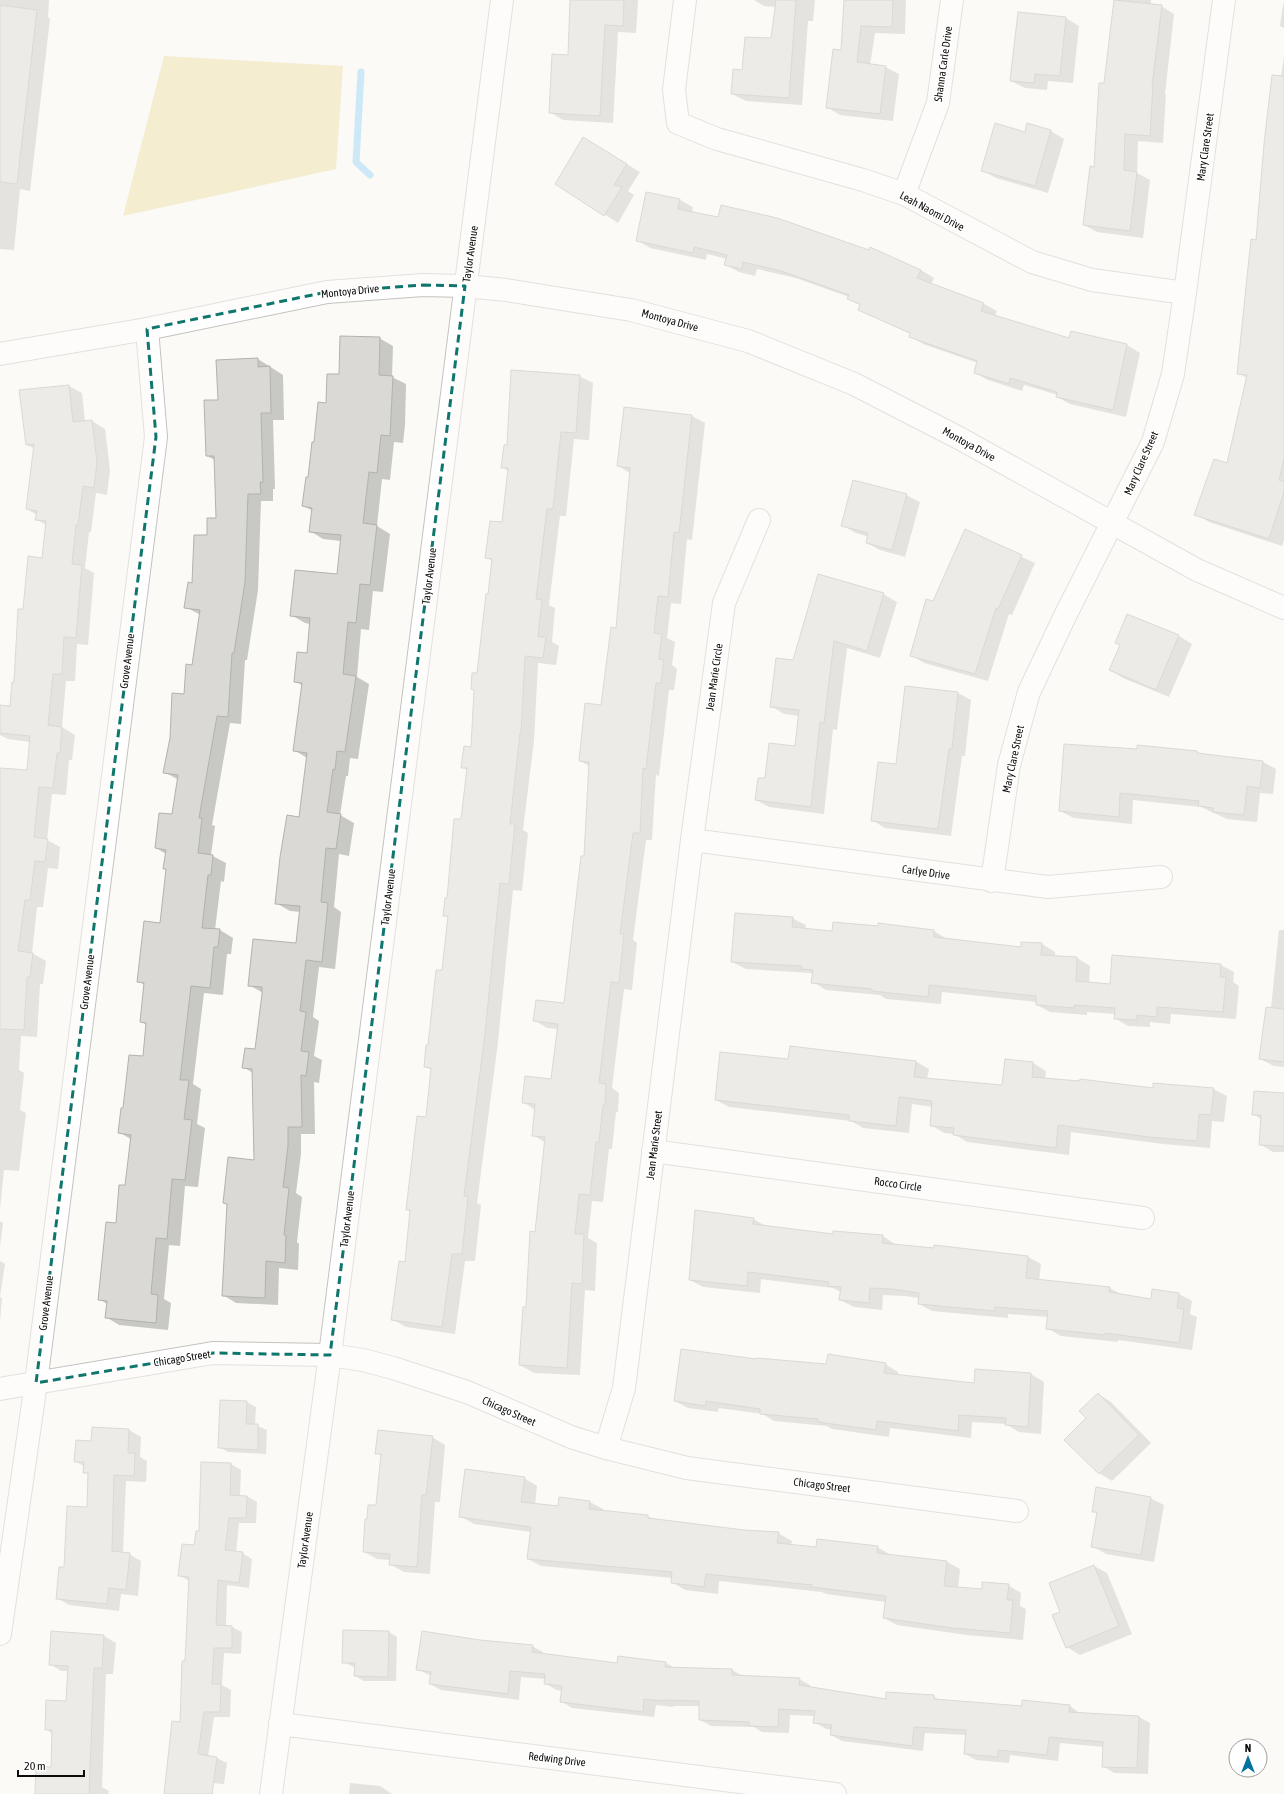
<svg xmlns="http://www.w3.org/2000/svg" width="1284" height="1794" font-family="'Asap Condensed',sans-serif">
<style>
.green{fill:#eadda3}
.shadow{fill:#0003}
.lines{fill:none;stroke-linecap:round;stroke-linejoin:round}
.stream{stroke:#95d5fa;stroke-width:7}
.building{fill:#dad9d5;stroke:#b3b2ae}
.minor-casing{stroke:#c4c3bf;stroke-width:24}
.minor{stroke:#fff;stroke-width:22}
.marked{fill:none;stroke:#0f766e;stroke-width:3;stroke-dasharray:8 5;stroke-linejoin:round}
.labels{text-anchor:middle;stroke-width:3;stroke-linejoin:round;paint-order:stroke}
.street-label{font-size:11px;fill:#0c0c0b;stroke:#fff}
</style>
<rect width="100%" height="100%" fill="#fbfaf6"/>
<!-- green -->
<path class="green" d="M164,56L343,66L336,169L123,216Z"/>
<!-- shadow -->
<g class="shadow">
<path d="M0,0H49L48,17L50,19L30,191L20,189L14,250L0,249Z"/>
<path d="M571,0H638L636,33L618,32L613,123L563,120L550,112L569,56Z"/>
<path d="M754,0H815L813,21H808L802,105L746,101L732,94L743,71L771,39L776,7L764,6Z"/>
<path d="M845,0H906L905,34L875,33L870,65L885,67L899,74L893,121L840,115L827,107L842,52Z"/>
<path d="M1114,0H1151V5L1161,6L1174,14L1165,94L1166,95L1163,143L1138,141L1137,173L1150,180L1143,238L1097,232L1084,225L1095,168Z"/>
<path d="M1283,4H1284V28L1280,26Z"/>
<path d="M1066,18L1079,26L1073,83L1048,81L1047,90L1025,88L1011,81Z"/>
<path d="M1284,56V540L1282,546L1209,522L1196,514L1227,464L1247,378L1238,373Z"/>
<path d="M1028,125L1051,131L1064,139L1048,193L996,178L982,170L1026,133Z"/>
<path d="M597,146L640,172L628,191L634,195L618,223L556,183Z"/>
<path d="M680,200L693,207L692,212L921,270L934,278L931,284L984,304L997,311L995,316L1070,339L1072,332L1127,345L1140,353L1126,417L1070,404L1057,397L1058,395L1024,385L1022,391L988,380L975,373L978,363L923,344L910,336L911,334L859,310L861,306L849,299V297L796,278L757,269L755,276L739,272L726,265L727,259L707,254L706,260L650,248L637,240Z"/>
<path d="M379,338L393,346L392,377L406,384L405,425L403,443L394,442L390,480L382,479L377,526L390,534L383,592L373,591L369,630L361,629L357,677L369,684L358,759L350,758L348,776H346L340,815L354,823L349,856L339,854L334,907L341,912L335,969L319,967L313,1017L319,1021L314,1056L322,1060L319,1083L314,1082L315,1134H301V1154L296,1193L302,1197L297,1242L299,1244L298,1270L279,1268L278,1305L236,1303L223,1295L228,1205L224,1203L255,1161L253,1073L243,1067L256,1050L263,993L249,985L296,944L301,912L290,911L276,903L300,818L307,758L294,750L303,686L295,681L308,654L310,624L305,623L291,615L338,575L341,541L323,539L310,531L313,511L303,506L315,444L327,404L340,375Z"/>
<path d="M258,359L283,375L284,420H273L275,489H273V501H261L258,590L247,660H245L241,724L230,723L212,825L215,826L211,855L226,863L224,882L221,881L215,930H220L233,938L231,954H227L223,995L204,993L193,1084L201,1089L197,1124L205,1128L198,1187L185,1186L180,1246L169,1245L164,1299L171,1303L168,1330L119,1325L106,1317L107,1304L99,1299L126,1186L132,1140L119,1132L124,1109L144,1058L147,1025L141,1022L145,985L138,981L161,924L167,870L164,868L166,854L156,848L172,815L179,780L164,772L192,666L201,615L185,607L208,536L217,519L215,460L207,456L219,401Z"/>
<path d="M579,376L593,383L589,440L574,439L566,516H560L549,605L555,608L552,642L559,646L556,665L538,663L534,741L523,830L528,833L522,891L513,890L498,1042L477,1203L481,1205L475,1261H465L455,1334L406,1327L392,1319L406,1263L411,1211L407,1209L427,1118L432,1070L425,1067L443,972L449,918L444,915L462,821L467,770L462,767L472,748L475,691L472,689L478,674L492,561L486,557L503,524L508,471L502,467L508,446Z"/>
<path d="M69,386L82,393L85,422L92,421L105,429L110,470L107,495L96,493L91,532H89L85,568L94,573L88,645L77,644L75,681H66L62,727L75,735L72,760H69L66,795L52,794L47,840L60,847L58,869L48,868L43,907H37L32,953L46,961L43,984H40L37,1037L21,1036L19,1070L24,1073L20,1110L26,1113L19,1171L4,1170L0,1209V769L28,772L30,742L8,739L0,735V706L10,707L23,610L43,559L46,525L36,519L37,515L27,509L35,449L27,445Z"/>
<path d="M692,416L705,423L692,540L687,539L681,604L671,603L667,638L675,642L672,665L677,669L674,690H669L659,776L656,775L652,840H646L633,940L637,943L632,990L624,989L612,1088L619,1093L618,1112H616L612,1149H609L603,1202L592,1201L588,1238L597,1243L595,1291L585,1290L580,1375L534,1373L520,1365L546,1143L533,1135L535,1110L523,1102L552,1080L558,1029L547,1028L534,1020L565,1004L585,857L589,766L580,761L602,706L617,629L630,473L618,466Z"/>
<path d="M906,495L920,502L905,557L880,550L867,543L869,537L856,533L842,525Z"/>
<path d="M966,531L1035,563L1012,615L1009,614L988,681L924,663L911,655Z"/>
<path d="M883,594L897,602L880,658L847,648L837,730L833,729L824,814L769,807L756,800L765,779L796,747L800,716L784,714L771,706L793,661Z"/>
<path d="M1128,615L1179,636L1192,644L1169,697L1123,678L1110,670L1121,646L1116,643Z"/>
<path d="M958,693L971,700L965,756H962L951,836L885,828L872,820L897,765Z"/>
<path d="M1138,746L1197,752L1203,755L1263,762L1276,769L1273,794L1260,793L1257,822L1227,819L1201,807L1133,800L1132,824L1074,818L1060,811L1138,750Z"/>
<path d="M792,918L806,925L805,929L833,932L879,927V924L934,931L947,939L1022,948L1042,944L1055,952V957L1077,958L1090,966L1089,983L1111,985L1221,965L1234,972L1233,982L1239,986L1236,1019L1171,1014L1170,1024L1150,1022V1027L1128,1026L1115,1018L1116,1014L1087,1012V1015L1050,1012L1037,1005V1002L942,992L941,1004L886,999L880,995L826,990L813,982V975L811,973L746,969L732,962Z"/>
<path d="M1279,930H1284V1067L1274,1066L1260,1059L1271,1008Z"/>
<path d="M789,1060L915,1061L929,1069L927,1079L1003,1086L1033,1063L1046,1071L1045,1079L1154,1089H1213L1227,1096L1224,1122L1212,1121L1210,1148L1163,1144L1071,1132L1069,1155L967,1142L954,1134L944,1133L931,1125L933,1107L912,1104L909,1133L863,1128L851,1121L729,1107L716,1100Z"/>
<path d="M1284,1094V1152H1273L1260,1144L1261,1119L1253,1114Z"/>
<path d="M753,1219L766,1226L834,1235L883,1236L896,1245L1028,1257L1041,1264L1039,1281L1110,1288L1122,1295L1152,1300L1179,1294L1192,1301L1190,1314L1197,1317L1192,1350L1118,1340V1342L1061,1336L1047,1328L1048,1317L1008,1314V1318L932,1311L919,1304V1298L905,1296L883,1295L882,1310L854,1307L840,1300L841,1292L833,1288L761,1279L760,1293L703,1287L690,1280Z"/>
<path d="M0,1221L3,1223L0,1247Z"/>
<path d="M0,1261L5,1264L0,1297L2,1298L0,1322Z"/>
<path d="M757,1360L827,1365L885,1364L898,1372V1375L975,1384L1031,1374L1044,1382L1041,1434L1019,1432L1006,1424L972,1422L971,1438L890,1428L889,1437L832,1429L827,1426L774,1421L763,1414L719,1408L718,1412L688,1408L675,1401Z"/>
<path d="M1098,1394L1111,1402L1151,1443L1112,1481L1099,1473L1088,1418Z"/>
<path d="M247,1402L256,1407L255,1425L267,1430L266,1454L228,1452L219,1447Z"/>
<path d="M129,1430L141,1437L140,1457L147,1461L146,1482L126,1481L123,1553L129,1554L141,1561L138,1596L121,1594L119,1611L69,1605L57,1598L65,1568L88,1508L89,1475L84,1472L85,1467L75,1461L92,1442Z"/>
<path d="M432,1437L445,1445L440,1502H435L430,1574L404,1572L390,1564L391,1560L377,1559L364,1552L368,1520L377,1506L382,1456L376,1453Z"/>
<path d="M231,1464L241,1470L240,1496H247L257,1502L256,1523H239L236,1552L242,1553L252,1559L249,1588L227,1585L226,1626L232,1627L242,1632L241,1654L224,1653L222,1685L231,1690L230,1717H214L208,1757L217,1758L227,1763L224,1784L212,1783L211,1794H165L181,1723L186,1662L189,1581L179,1575L195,1547Z"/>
<path d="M524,1478L537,1486L535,1505L559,1507L590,1502L603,1509V1512L647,1516L654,1519L744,1531L778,1533L792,1541L791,1545L817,1548L877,1547L891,1555L947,1562L960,1569L958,1588L982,1590L1008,1585L1021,1593L1020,1606L1026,1609L1023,1640L967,1635L897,1625L884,1618L886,1602L826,1594L822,1592L719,1581L718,1594L685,1590L672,1582L673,1578L541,1566L528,1559L531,1532L474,1524L460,1516Z"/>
<path d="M1150,1498L1164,1505L1154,1562L1106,1554L1092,1546L1098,1514L1093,1511Z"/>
<path d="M1094,1566L1107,1573L1132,1634L1080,1655L1067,1647L1062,1612Z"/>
<path d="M389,1632L397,1637L396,1681H364L355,1676L356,1668L343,1662Z"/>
<path d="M104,1636L116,1643L113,1674H106L102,1787L109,1791L108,1794H36L52,1768L53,1734L46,1729L67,1702L68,1671H61L50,1664Z"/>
<path d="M480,1641L532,1646L543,1652V1655L618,1664L666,1663L675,1668L732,1670L743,1676L799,1679L810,1685V1688L887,1700L933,1696L941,1701L1023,1707L1070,1706L1081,1714L1139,1717L1150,1723L1148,1774L1114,1773L1103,1766L1104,1747L1060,1743L1058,1761L1010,1755L1009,1763L976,1760L965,1754L966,1735L925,1733L923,1751L842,1741L831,1735L832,1730L826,1729L814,1722L815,1716L790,1715L789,1733L762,1732L754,1727L711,1726L700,1720V1706H673V1707L656,1705L654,1717L572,1708L561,1701L562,1691L556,1690L545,1683L546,1679L521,1677L519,1700L441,1690L430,1684L431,1676L417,1669Z"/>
<path d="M350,1783L380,1786L392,1794H349Z"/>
</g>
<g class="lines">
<!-- stream -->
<path class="stream" d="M361,72L356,162L370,175"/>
</g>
<!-- building -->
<g class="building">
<path d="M570,0H624L623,26L605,25L600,116L549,113L552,54L568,55Z"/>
<path d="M776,0H796L789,98L731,94L733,69L742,70L745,37L771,38Z"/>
<path d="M844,0H893L892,27L861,26L857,62L886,66L880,114L826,108L833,49L841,50Z"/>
<path d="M1114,0L1162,5L1152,86H1153L1150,136L1125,134L1124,170L1137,172L1130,231L1083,225L1090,166L1094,167L1099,83H1104Z"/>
<path d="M0,5L37,10L17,184L0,182Z"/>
<path d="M1018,12L1066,17L1060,76L1035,74L1034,83L1010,81Z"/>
<path d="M1272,75L1284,76V459L1279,480L1284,482V492L1269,539L1194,515L1214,459L1227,463L1247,375L1237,374L1251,239L1256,240L1264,144Z"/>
<path d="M995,123L1025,132L1027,123L1051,130L1035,186L981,171Z"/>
<path d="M583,137L627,164L614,185L622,187L604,216L555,184Z"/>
<path d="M646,192L680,199L678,209L718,217L721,205L777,218L869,250L870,247L921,270L917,278L984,303L981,311L1069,338L1071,331L1127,344L1113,410L1056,397L1057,392L1010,378L1009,384L974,373L977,361L909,337L910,333L858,310L860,304L847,299L849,295L781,271L743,262L742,269L724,265L727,255L694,247L693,253L636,241Z"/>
<path d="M340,336L380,337L379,375L393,376L390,436L381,435L377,473L369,472L363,523L377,525L370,585L360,584L356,623L348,622L343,674L356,676L345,752L337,751L335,770L333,769L327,812L341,814L336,849L326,848L321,902L328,903L322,962L306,960L300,1011L306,1012L301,1051L309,1052L306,1076L301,1075L302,1127H288V1146L283,1187L289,1188L284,1235H286L285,1263L266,1261L265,1298L222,1296L227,1204L223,1203L228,1157L254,1160L252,1069L242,1068L245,1048L255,1049L262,994V987L248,986L253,939L296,943L300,906L275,904L280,857L287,815L299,817L307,753L293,751L302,683L294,682L297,652L307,653L310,618L290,616L295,570L337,574L341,535L309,532L312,508L302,506L306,477H308L312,442H314L318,402L326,403L327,374H339Z"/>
<path d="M258,358V367L270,366L271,413H261L263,482H260L261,494H248L245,582L234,653H232L228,717L217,716L199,818H202L198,853L213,855L211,875H208L202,928L220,929L218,947H214L210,988L191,986L180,1080H189L184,1119L192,1120L185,1180L172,1179L167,1239L156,1238L151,1294L158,1295L156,1323L105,1318L107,1301L98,1300L106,1222L116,1223L119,1185H125L131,1135L118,1133L121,1108H123L129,1055L143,1056L146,1023L140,1022L144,983L137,982L144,921L160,923L166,869H163L166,850L155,848L159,813L172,814L178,775L163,773L170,738L172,693L184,694L186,664L192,665L200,610L184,608L188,582L192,583L194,535H207V518H216L214,456H206L204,400H218L216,360Z"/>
<path d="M511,370L580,375L576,433L561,432L553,509H547L536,599L542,600L538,637H546L543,658L525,656L521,734L520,733L510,824H515L509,884L500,883L485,1034L464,1196L468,1197L462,1254H452L442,1327L391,1320L399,1261L405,1262L410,1210H406L417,1116L426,1117L431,1068L424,1067L426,1045H428L436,970H442L448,916H443L445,898H447L454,819H461L467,768H461L464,746L471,747L474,690L471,689L472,673H477L486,594H488L492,559L485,558L490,521L502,522L508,468H501L504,445H507Z"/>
<path d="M69,385L73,422L92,420L97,462L94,488L83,486L78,525H76L72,564L82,565L76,638L64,637L62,674H53L48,725L62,727L60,753H57L53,788L39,787L34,837L48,839L45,862L35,861L30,900H25L18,951L33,953L30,977H27L24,1030L0,1029V768L27,770L30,736L0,733V705L10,706L12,682H14L18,609H23L28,556L42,558L46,521L35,520L37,511L26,509L34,444L26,445L19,390Z"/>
<path d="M624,407L692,415L679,533L674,532L668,597L658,596L654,633L662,634L659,659L664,660L661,683H656L646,769L643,768L640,833H633L620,934H624L619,983L611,982L599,1083L606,1084L605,1105H603L599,1142H596L590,1195L579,1194L575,1234H584L582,1284L572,1283L567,1368L519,1365L523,1307H526L530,1231L535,1232L545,1137L532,1136L535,1104L522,1103L525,1076L551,1079L558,1024L533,1021L536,1000L564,1003L581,856H584L589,762L579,761L585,703L601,705L611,627L616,628L630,468L617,466Z"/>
<path d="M853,480L907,494L892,550L866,543L868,533L841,526Z"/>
<path d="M965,529L1022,555L998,609L996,608L975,674L910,656L926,599L933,601Z"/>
<path d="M818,574L884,593L867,651L834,641L824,723L820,722L811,807L755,800L758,778H765L769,743L795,746L799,710L770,707L776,658L793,660Z"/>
<path d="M1127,614L1179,635L1156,690L1109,670L1120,645L1115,643Z"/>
<path d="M905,686L958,692L952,749H949L938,829L871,821L878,762L896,764Z"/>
<path d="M1064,744L1137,749V745L1197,751V753L1263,761L1260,788L1247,786L1244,815L1213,812V808L1198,806L1199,801L1120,793L1119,817L1059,811Z"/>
<path d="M735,913L793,917L792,927L832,931L833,922L878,926V923L934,930V937L1021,947V942L1042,943L1041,955L1077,957L1076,981L1110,984L1112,955L1221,964L1220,977H1226L1223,1012L1157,1007V1017L1137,1015V1020L1114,1019L1115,1008L1074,1005V1008L1036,1005V996L929,985L928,997L872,991V989L811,983L813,970L801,969L802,966L731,962Z"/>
<path d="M1266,1007L1284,1009V1062L1259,1059Z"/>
<path d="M790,1046L916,1061L914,1077L1002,1085L1005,1059L1033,1062L1032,1077L1079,1081L1080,1079L1153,1088V1083L1214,1088L1211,1115L1199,1114L1197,1141L1149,1137L1058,1125L1056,1148L953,1135L954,1128L930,1126L932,1101L899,1097L896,1126L849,1121V1115L715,1100L720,1052L788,1059Z"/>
<path d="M1254,1091L1284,1093V1146L1259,1145L1261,1115H1252Z"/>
<path d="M695,1210L754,1218L753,1224L833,1234V1231L883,1235L882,1243L934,1248V1245L1028,1256L1026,1278L1110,1287L1109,1292L1151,1299L1152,1289L1179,1293L1177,1308L1184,1309L1179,1343L1105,1333V1335L1046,1329L1048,1311L995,1307V1311L918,1304L919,1293L891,1289L870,1288L869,1303L839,1300L841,1287L828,1286L829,1282L748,1272L747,1286L689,1280Z"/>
<path d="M681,1349L756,1359L757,1358L826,1364L828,1354L886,1363L884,1373L974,1383L975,1369L1031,1373L1028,1427L1005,1425L1006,1418L959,1415L958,1431L877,1421L876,1430L818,1422V1419L760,1414V1409L706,1401L705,1406L674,1401Z"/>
<path d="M1098,1393L1139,1435L1099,1474L1064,1440L1086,1418L1079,1411Z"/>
<path d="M220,1400L247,1401L246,1424H258V1450L218,1448Z"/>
<path d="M92,1427L129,1429L128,1453H135L134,1476L114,1475L112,1551L130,1553L126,1590L109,1588L107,1604L56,1599L59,1567H64L67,1506L87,1507L88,1473H83L84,1462H74L76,1440L91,1441Z"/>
<path d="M378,1430L433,1436L426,1495H422L417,1567L389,1565L390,1554L363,1552L365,1519H367L368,1505H376L381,1454H375Z"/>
<path d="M201,1462L231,1463L230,1495L247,1496L246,1518H229L225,1550L243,1552L239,1583L218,1580L216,1625L232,1626V1648H214L212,1684H221L220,1712H204L198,1754L217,1757L212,1794H164L172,1721L180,1722L182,1661H185L189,1577L178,1576L182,1544L194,1545L196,1531H199Z"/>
<path d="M465,1469L525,1477L521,1502L558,1506L559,1497L590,1501L589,1509L648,1515V1518L744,1530L779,1532L777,1543L816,1547L817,1539L878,1546L877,1553L947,1561L944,1586L982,1589V1582L1009,1584L1007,1600H1013L1010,1633L952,1628L883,1618L886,1596L811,1587L812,1585L706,1574L704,1587L671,1583L672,1572L527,1559L531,1527L459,1517Z"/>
<path d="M1096,1487L1151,1497L1141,1555L1091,1547L1097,1512H1092Z"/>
<path d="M1094,1565L1119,1626L1066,1648L1052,1615L1060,1612L1049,1583Z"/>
<path d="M343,1630L389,1631L388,1677L354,1676L355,1663H342Z"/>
<path d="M51,1631L104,1635L102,1668H94L89,1794H35L36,1766L51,1767L52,1730H45L46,1700L66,1701L68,1666L49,1665Z"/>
<path d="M422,1631L480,1640L533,1645L532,1652L617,1663L618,1656L666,1662L665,1667L732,1669V1675L800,1678L799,1685L886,1699V1692L934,1695V1699L1022,1706V1700L1070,1705L1069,1712L1139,1716L1137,1768L1102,1767L1103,1742L1049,1737L1047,1755L998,1750V1757L964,1754L966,1730L914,1727L912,1746L830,1735L832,1725L813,1723L815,1711L779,1709L778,1727L749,1726V1722L699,1720V1701L662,1700V1701L644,1699L643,1712L560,1702L562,1686L544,1684L545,1674L510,1671L508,1694L429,1684L431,1672L416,1670Z"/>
</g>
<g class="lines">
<!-- minor casing -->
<g class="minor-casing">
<g id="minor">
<path d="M685,0L674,90L678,123L717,139L863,180L904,194L1032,262L1092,280L1185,293"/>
<path d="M904,194L938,103L952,0"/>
<path d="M0,354L147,329L327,292L423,285L465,286L506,290L631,310L748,341L854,384L959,438L1197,570L1284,608"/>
<path d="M692,840L1048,887L1161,877"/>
<path d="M992,881L1009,765L1029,692L1065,616L1153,442L1173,374L1185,293L1224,0"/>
<path d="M653,1151L1143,1218"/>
<path d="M0,1389L213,1353L330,1355L363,1360L393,1368L467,1392L571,1437L606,1448L687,1468L1017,1511"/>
<path d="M606,1448L624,1388L692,840L724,603L759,520"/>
<path d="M0,1634L36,1383L156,437L147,329"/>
<path d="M280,1724L835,1794"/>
<path d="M271,1794L330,1355L502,0"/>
</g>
</g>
<!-- minor -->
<use href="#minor" class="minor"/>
</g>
<!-- marked area -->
<path d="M0 0H1284V1794H0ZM423,285L465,286L330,1355L213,1353L36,1383L156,437L147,329L327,292Z" fill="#fbfaf6" fill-opacity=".55" fill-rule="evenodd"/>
<path class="marked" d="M423,285L465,286L330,1355L213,1353L36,1383L156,437L147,329L327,292Z"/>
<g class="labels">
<!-- street labels -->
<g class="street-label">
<text transform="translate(943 64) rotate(-82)" y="4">Shanna Carle Drive</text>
<text transform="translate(1205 147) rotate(-82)" y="4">Mary Clare Street</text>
<text transform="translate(932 211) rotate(28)" y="4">Leah Naomi Drive</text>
<text transform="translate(470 254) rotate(-82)" y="4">Taylor Avenue</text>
<text transform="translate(350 291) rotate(-6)" y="4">Montoya Drive</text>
<text transform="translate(670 320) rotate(15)" y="4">Montoya Drive</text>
<text transform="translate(969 444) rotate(29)" y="4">Montoya Drive</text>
<text transform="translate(1141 463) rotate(-66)" y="4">Mary Clare Street</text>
<text transform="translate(429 576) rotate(-83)" y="4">Taylor Avenue</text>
<text transform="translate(127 661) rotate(-83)" y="4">Grove Avenue</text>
<text transform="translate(714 677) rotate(-82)" y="4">Jean Marie Circle</text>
<text transform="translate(1013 759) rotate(-78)" y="4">Mary Clare Street</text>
<text transform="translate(926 872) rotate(8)" y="4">Carlye Drive</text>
<text transform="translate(388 897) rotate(-83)" y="4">Taylor Avenue</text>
<text transform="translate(87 982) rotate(-83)" y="4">Grove Avenue</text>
<text transform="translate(654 1145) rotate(-83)" y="4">Jean Marie Street</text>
<text transform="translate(898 1184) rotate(8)" y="4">Rocco Circle</text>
<text transform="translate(347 1219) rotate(-83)" y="4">Taylor Avenue</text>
<text transform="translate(46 1303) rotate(-83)" y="4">Grove Avenue</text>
<text transform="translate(182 1358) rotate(-9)" y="4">Chicago Street</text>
<text transform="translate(509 1411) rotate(24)" y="4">Chicago Street</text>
<text transform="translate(822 1485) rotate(7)" y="4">Chicago Street</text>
<text transform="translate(305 1540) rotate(-82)" y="4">Taylor Avenue</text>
<text transform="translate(557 1759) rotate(7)" y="4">Redwing Drive</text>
</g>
</g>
<!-- north arrow -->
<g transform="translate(1248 1758)"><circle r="19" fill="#ffffff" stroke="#9e9e9d"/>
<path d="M0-3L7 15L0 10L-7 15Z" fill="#06729e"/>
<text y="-6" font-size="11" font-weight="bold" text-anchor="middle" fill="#0c0c0b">N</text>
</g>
<!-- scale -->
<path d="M18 1770v6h66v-6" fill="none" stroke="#0c0c0b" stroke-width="2"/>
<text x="24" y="1770" font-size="12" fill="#0c0c0b" stroke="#ffffff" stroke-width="3" paint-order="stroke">20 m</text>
</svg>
